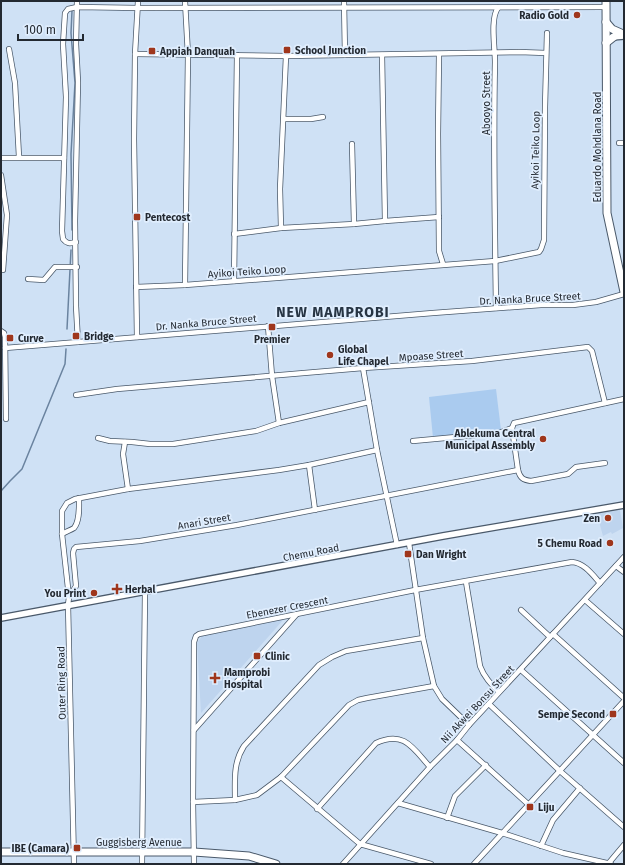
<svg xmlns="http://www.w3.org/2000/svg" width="625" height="865" font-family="'Fira Sans',sans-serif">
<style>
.built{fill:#bed4ee}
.green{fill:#aacbef}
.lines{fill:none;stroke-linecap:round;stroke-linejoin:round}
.stream{stroke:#6a839f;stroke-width:1.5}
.minor-casing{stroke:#4a596a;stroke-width:6}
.tertiary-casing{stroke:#4a596a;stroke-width:8}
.secondary-casing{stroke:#4a596a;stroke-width:9}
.minor{stroke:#fff;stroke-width:4.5}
.tertiary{stroke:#fff;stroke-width:5.5}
.secondary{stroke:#fff;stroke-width:7}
.poi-dot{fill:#9f361c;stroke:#e0eefe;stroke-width:1.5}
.labels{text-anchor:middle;stroke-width:3.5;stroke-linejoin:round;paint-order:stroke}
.poi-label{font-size:10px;font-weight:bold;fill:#232931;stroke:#e0eefe;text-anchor:start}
.street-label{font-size:10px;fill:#232931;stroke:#e0eefe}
.district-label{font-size:14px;font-weight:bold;letter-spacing:1px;fill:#273544;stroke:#e0eefe}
</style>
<rect width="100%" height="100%" fill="#cfe1f5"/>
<!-- built -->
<g class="built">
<path d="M620,510L623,528L612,534L611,532L603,536L597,514Z"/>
<path d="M284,619L201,713L197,643L202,636Z"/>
</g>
<!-- green -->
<path class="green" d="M496,389L501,430L433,438L429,397Z"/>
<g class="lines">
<!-- stream -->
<g class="stream">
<path d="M72,230L71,154L75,83L71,33L72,11"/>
<path d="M67,329L71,250"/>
<path d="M1,491L10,481L22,469L65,364L66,349"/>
</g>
<!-- minor casing -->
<g class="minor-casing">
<g id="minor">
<path d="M77,1L76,44L78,82L75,221L76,306L78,342"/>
<path d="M185,1L188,55L185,285"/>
<path d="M344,1L345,55"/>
<path d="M9,49L15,83L19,157"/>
<path d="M135,54L286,56L519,52L546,53"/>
<path d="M439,54L438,134L439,251L443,264"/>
<path d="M382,55L385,221"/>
<path d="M284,119H311L323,117"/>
<path d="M619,143H624"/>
<path d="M352,144L354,224"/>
<path d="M1,158H64"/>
<path d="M1,175L7,215L3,270"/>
<path d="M281,228L280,189L286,56"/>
<path d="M234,234L281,228L354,224L385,221L439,217"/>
<path d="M76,242C70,244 67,244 63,239L62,231L66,97L63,44L65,13L68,9L77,7L138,8L606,7"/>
<path d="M28,279L44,280L55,267H77"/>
<path d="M234,281L237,55"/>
<path d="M136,287L185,285L495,261L539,252L541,249L544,240L545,107L547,33"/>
<path d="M496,308C495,226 493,144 495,62C495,48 490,18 498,8"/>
<path d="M268,326L272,376L279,423"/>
<path d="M1,331L4,333L5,337L6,419"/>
<path d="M137,337L134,139L135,54L138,1"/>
<path d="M5,348L433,313L541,305H573L596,302L624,294"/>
<path d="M363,368L377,450L397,545"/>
<path d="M76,395L117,389L363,368L472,361L588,347L592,351L605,403"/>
<path d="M98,438L110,441L132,442L150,444H173L256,431L279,423L369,402"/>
<path d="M413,441L499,433L512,428"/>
<path d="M125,442L123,454L128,489"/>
<path d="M605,463L576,467L568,474L531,481C523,480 520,478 518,470L512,428L514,423L624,399"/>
<path d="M309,465L315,510"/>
<path d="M62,534C65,532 71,530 74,528C80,521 79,507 79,498"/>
<path d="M409,543L423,638L434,686L442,699L469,725"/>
<path d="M616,566L624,572"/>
<path d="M466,582L480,666C484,677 491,684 499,692"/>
<path d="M69,597L76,586L73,553L74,549L76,547L140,541L237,525L518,470"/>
<path d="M585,600L624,634"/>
<path d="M521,610L550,637"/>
<path d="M553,634L624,698"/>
<path d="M521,670L624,763"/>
<path d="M489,704L560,771L624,827"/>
<path d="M194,730L296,615"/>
<path d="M457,740L529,805"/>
<path d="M281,777L360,844L431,864"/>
<path d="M235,800C235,780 233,763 244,746L319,665L332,657L346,651L423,638"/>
<path d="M193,802L235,800L257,795L281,777L349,705L358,700L367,698L434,686"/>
<path d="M398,803L502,833L563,853L611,864"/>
<path d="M317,809L376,743C404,730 413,748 430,767"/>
<path d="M447,818L455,796L486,765"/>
<path d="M541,846L553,820L580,788"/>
<path d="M74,864L68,605L69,597L62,534V511L67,503L75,499L128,489L279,470L309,465L377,450"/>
<path d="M142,864L145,591"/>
<path d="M194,864L193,802L194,642L196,636L199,634L415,590L572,562C584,563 592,574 600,583"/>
<path d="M343,864L430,767L457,740L469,725L624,557"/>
<path d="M474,864L624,701"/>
<path d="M608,864L624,845"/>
</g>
</g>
<!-- tertiary casing -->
<g class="tertiary-casing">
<g id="tertiary">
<path d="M612,37L624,36"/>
<path d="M1,618L443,536L624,505"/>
</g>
</g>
<!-- secondary casing -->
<g class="secondary-casing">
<g id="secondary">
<path d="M606,1L607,213L624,292"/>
<path d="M606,22L612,29L621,33"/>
<path d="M606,43L615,36"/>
<path d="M1,852H194L249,856L276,864"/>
</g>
</g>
<!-- minor -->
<use href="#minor" class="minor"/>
<!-- tertiary -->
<use href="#tertiary" class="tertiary"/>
<!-- secondary -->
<use href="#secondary" class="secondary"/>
</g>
<!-- markers -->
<g class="poi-dot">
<circle cx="577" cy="15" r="4"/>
<rect x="283" y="46" width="8" height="8" rx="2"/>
<rect x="148" y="47" width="8" height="8" rx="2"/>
<rect x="133" y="213" width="8" height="8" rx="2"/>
<rect x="268" y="323" width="8" height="8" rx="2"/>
<rect x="72" y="332" width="8" height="8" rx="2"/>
<rect x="6" y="334" width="8" height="8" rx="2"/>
<circle cx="330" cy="355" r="4"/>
<circle cx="543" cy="439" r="4"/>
<circle cx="608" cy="518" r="4"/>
<circle cx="610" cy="543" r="4"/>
<rect x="404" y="550" width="8" height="8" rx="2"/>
<path d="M115 583h4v4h4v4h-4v4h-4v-4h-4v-4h4z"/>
<circle cx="94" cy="593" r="4"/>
<rect x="253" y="652" width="8" height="8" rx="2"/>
<path d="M213 672h4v4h4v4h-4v4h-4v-4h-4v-4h4z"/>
<rect x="609" y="710" width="8" height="8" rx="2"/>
<rect x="526" y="803" width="8" height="8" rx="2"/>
<rect x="73" y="844" width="8" height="8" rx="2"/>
</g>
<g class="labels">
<!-- poi labels -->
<g class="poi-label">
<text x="569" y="19" text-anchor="end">Radio Gold</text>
<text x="295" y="54">School Junction</text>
<text x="160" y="55">Appiah Danquah</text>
<text x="145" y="221">Pentecost</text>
<text x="84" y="340">Bridge</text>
<text x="18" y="342">Curve</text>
<text x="272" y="343" text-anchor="middle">Premier</text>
<text x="338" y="353">Global<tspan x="338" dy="12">Life Chapel</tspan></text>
<text x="535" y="437" text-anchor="end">Ablekuma Central<tspan x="535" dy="12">Municipal Assembly</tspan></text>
<text x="600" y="522" text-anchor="end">Zen</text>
<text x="602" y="547" text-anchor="end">5 Chemu Road</text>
<text x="416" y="558">Dan Wright</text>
<text x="125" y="593">Herbal</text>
<text x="86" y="597" text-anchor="end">You Print</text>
<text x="265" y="660">Clinic</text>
<text x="224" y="676">Mamprobi<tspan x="224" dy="12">Hospital</tspan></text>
<text x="605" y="718" text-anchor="end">Sempe Second</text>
<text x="538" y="811">Liju</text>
<text x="69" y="852" text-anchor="end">IBE (Camara)</text>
</g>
<!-- street labels -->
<g class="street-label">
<text transform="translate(486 103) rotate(-90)" y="4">Abooyo Street</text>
<text transform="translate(597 147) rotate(-90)" y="4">Eduardo Mohdlana Road</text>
<text transform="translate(535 150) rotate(-89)" y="4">Ayikoi Teiko Loop</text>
<text transform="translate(247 271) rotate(-4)" y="4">Ayikoi Teiko Loop</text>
<text transform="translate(530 298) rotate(-3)" y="4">Dr. Nanka Bruce Street</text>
<text transform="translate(206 322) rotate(-5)" y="4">Dr. Nanka Bruce Street</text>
<text transform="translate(431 355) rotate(-4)" y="4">Mpoase Street</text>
<text transform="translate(204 521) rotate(-10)" y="4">Anari Street</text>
<text transform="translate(311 552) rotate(-11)" y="4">Chemu Road</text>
<text transform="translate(287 607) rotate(-11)" y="4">Ebenezer Crescent</text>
<text transform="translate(61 683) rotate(-91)" y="4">Outer Ring Road</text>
<text transform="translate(477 704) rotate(-47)" y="4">Nii Akwei Bonsu Street</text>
<text x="139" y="846">Guggisberg Avenue</text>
</g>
<!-- district labels -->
<g class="district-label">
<text x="333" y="317">NEW MAMPROBI</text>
</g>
</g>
<!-- border -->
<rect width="625" height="865" fill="none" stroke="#232931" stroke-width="4"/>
<!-- scale -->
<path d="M18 34v6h65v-6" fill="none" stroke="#232931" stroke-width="2"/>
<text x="24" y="34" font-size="12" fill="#232931" stroke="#e0eefe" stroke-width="3" paint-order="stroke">100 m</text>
</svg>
